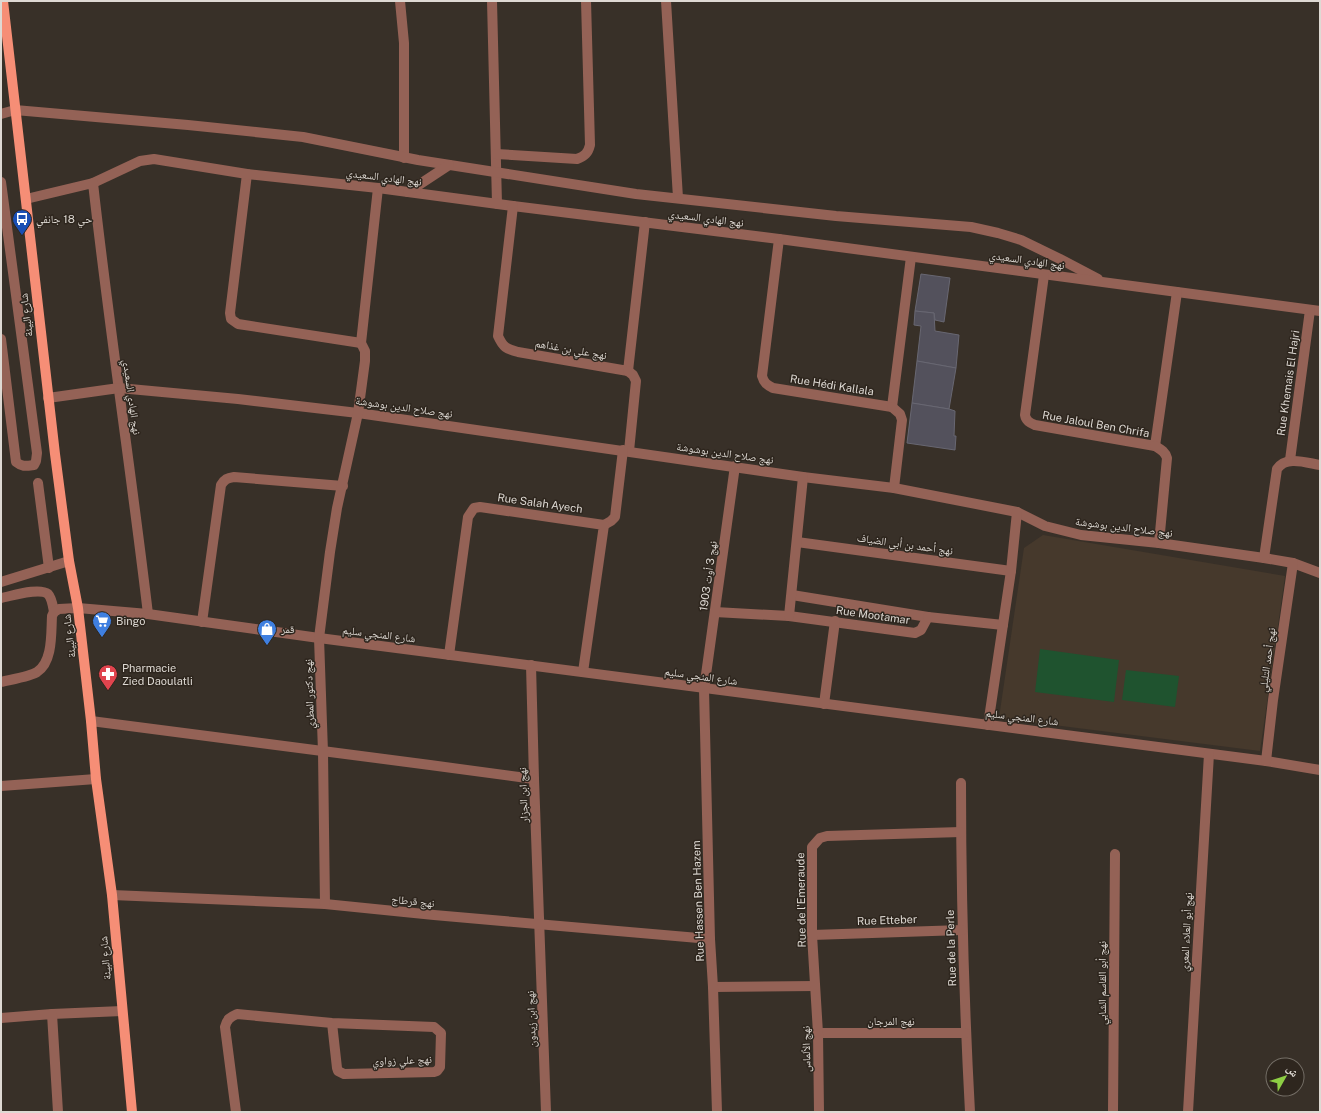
<svg xmlns="http://www.w3.org/2000/svg" width="1321" height="1113" font-family="'Public Sans','Noto Naskh Arabic',sans-serif">
<style>
.built{fill:#46392c}
.green{fill:#1f532f}
.building{fill:#53515c;stroke:#686772}
.lines{fill:none;stroke-linecap:round;stroke-linejoin:round}
.minor{stroke:#946256;stroke-width:10}
.major{stroke:#f68e76;stroke-width:10}
.labels{text-anchor:middle;stroke-width:3;stroke-linejoin:round;paint-order:stroke}
.street-label{font-size:11px;fill:#ded9d3;stroke:#2e261e}
.poi-label{font-size:11px;fill:#ded9d3;stroke:#2e261e;text-anchor:start}
</style>
<rect width="100%" height="100%" fill="#383028"/>
<!-- built -->
<path class="built" d="M1043,535L1285,576L1260,751L999,718L1024,548Z"/>
<!-- green -->
<g class="green">
<path d="M1040,649L1119,660L1114,702L1035,692Z"/>
<path d="M1126,670L1179,676L1175,707L1122,700Z"/>
</g>
<!-- building -->
<g class="building">
<path d="M921,274L950,278L944,322L935,320L934,313L915,311Z"/>
<path d="M915,311L934,313L935,331L959,335L956,368L917,361L921,326L914,325Z"/>
<path d="M917,361L956,368L949,409L912,403Z"/>
<path d="M912,403L949,409L955,411L954,436H956L955,450L907,443Z"/>
</g>
<g class="lines">
<!-- minor -->
<g class="minor">
<path d="M400,1L404,43V158"/>
<path d="M492,1L497,204"/>
<path d="M666,1L678,198"/>
<path d="M1,114L15,110L188,125L303,137L418,160L636,194L836,216L971,227L998,233L1021,240L1060,259L1098,279"/>
<path d="M496,154L577,159C585,156 588,153 590,145L586,1"/>
<path d="M247,174L230,313L231,319L238,324L361,343"/>
<path d="M1,182L37,453L36,461L34,465C26,466 22,467 16,462L1,339"/>
<path d="M93,183L140,161L154,159L247,174L378,188L513,206L779,239L1320,311"/>
<path d="M408,192L449,165"/>
<path d="M26,199L93,183C109,327 131,470 148,614"/>
<path d="M513,206L498,336C503,347 506,349 518,352L628,371L645,222"/>
<path d="M779,239L762,376C764,383 767,385 773,388L892,407L911,257"/>
<path d="M1044,275L1025,415C1026,421 1030,423 1035,425L1155,446L1177,292"/>
<path d="M628,371L633,375L636,381L629,451"/>
<path d="M48,398L119,388L238,399L358,413L803,477L894,488L1017,512L1045,526L1081,535L1159,543L1264,558L1293,563L1320,573"/>
<path d="M892,407L900,414L902,420L894,488"/>
<path d="M1155,446C1160,449 1165,451 1167,458L1159,543"/>
<path d="M1290,460L1310,310"/>
<path d="M38,483L49,568"/>
<path d="M604,525L611,521L615,517L623,450"/>
<path d="M797,542L1011,571"/>
<path d="M1264,558L1277,469C1286,455 1307,463 1320,465"/>
<path d="M1,582L69,561"/>
<path d="M1,598C12,596 39,587 48,594C52,598 53,607 54,612"/>
<path d="M715,612L789,616L915,633L921,630L928,617L792,595"/>
<path d="M789,616L803,477"/>
<path d="M928,617L1003,625"/>
<path d="M202,622L221,485C225,479 227,478 234,477L343,486"/>
<path d="M449,655L468,517L474,508L480,507L604,525L583,672"/>
<path d="M531,665L534,779L546,1112"/>
<path d="M1,682C9,680 32,676 37,672C53,662 51,633 52,616L54,612L59,609L78,608L148,614L319,638L1266,761L1320,770"/>
<path d="M824,704L835,621"/>
<path d="M91,721L430,765L534,779"/>
<path d="M988,725L1011,571L1017,512"/>
<path d="M1266,761L1273,700L1293,563"/>
<path d="M961,783C961,893 964,1002 970,1112"/>
<path d="M1,786L96,779"/>
<path d="M112,895L325,904L434,915L710,939"/>
<path d="M325,904L323,752L319,638L330,552L337,508L358,413L365,361V351L361,343L378,188"/>
<path d="M812,935L962,930"/>
<path d="M713,987L815,986"/>
<path d="M52,1014L122,1011"/>
<path d="M1,1018L52,1014L58,1112"/>
<path d="M818,1033H965"/>
<path d="M236,1112L225,1027C227,1019 230,1017 237,1014L332,1023L434,1027L441,1033L440,1067L437,1071L434,1072L344,1074L338,1071L337,1068L332,1023"/>
<path d="M717,1112L713,987L710,939L704,689L735,466"/>
<path d="M819,1112L818,1033L812,935V847L820,838L827,836L961,832"/>
<path d="M1113,1112L1115,854"/>
<path d="M1188,1112L1209,754"/>
</g>
<!-- major -->
<path class="major" d="M3,1L55,454L69,561L78,608L91,721L96,779L112,895L132,1112"/>
</g>
<!-- icons -->
<defs>
<g id="bus-pin" transform="scale(1)"><path d="M0 17L-7.5 6A9.5 9.5 0 1 1 7.5 6Z" fill="#1a4fb4" stroke="#2e261e"/><path d="M-5-6H5V4H4V6H2V4H-2V6H-4V4H-5ZM-3.5-4V0h7V-4ZM-3.5 1.2v1.5H-2V1.2ZM2 1.2v1.5H3.5V1.2Z" fill="#fff"/></g>
<g id="supermarket-pin" transform="scale(1)"><path d="M0 17L-7.5 6A9.5 9.5 0 1 1 7.5 6Z" fill="#3f7fe0" stroke="#2e261e"/><path d="M-6-5.5h2.5l.6 2H6L4.5 2H-2.5L-4.4-4H-6ZM-1.5 3.2a1.3 1.3 0 1 0 .1 0ZM3 3.2a1.3 1.3 0 1 0 .1 0Z" fill="#fff"/></g>
<g id="shop-pin" transform="scale(1)"><path d="M0 17L-7.5 6A9.5 9.5 0 1 1 7.5 6Z" fill="#3f7fe0" stroke="#2e261e"/><path d="M-5-2.5h2.3a2.7 3.5 0 0 1 5.4 0H5L5.5 6h-11ZM-1.5-2.5h3a1.5 2.3 0 0 0-3 0Z" fill="#fff"/></g>
<g id="pharmacy-pin" transform="scale(1)"><path d="M0 17L-7.5 6A9.5 9.5 0 1 1 7.5 6Z" fill="#e0444e" stroke="#2e261e"/><path d="M-2-6h4v4h4v4h-4v4h-4v-4h-4v-4h4Z" fill="#fff"/></g>
</defs>
<g fill-rule="evenodd">
<use href="#bus-pin" x="22" y="219"/>
<use href="#supermarket-pin" x="102" y="621"/>
<use href="#shop-pin" x="267" y="629"/>
<use href="#pharmacy-pin" x="108" y="674"/>
</g>
<g class="labels">
<!-- street labels -->
<g class="street-label">
<text transform="translate(384 177) rotate(7)" y="4">نهج الهادي السعيدي</text>
<text transform="translate(706 218) rotate(7)" y="4">نهج الهادي السعيدي</text>
<text transform="translate(1027 260) rotate(8)" y="4">نهج الهادي السعيدي</text>
<text transform="translate(26 315) rotate(-97)" y="4">شارع البيئة</text>
<text transform="translate(571 349) rotate(10)" y="4">نهج علي بن غذاهم</text>
<text transform="translate(1288 383) rotate(-82)" y="4">Rue Khemais El Hajri</text>
<text transform="translate(832 385) rotate(9)" y="4">Rue Hédi Kallala</text>
<text transform="translate(132 397) rotate(82)" y="4">نهج الهادي السعيدي</text>
<text transform="translate(404 407) rotate(8)" y="4">نهج صلاح الدين بوشوشة</text>
<text transform="translate(1096 424) rotate(10)" y="4">Rue Jaloul Ben Chrifa</text>
<text transform="translate(725 453) rotate(8)" y="4">نهج صلاح الدين بوشوشة</text>
<text transform="translate(540 503) rotate(8)" y="4">Rue Salah Ayech</text>
<text transform="translate(1124 527) rotate(7)" y="4">نهج صلاح الدين بوشوشة</text>
<text transform="translate(905 544) rotate(8)" y="4">نهج أحمد بن أبي الضياف</text>
<text transform="translate(708 576) rotate(-82)" y="4">نهج 3 أوت 1903</text>
<text transform="translate(873 615) rotate(8)" y="4">Rue Mootamar</text>
<text transform="translate(379 634) rotate(7)" y="4">شارع المنجي سليم</text>
<text transform="translate(69 636) rotate(-97)" y="4">شارع البيئة</text>
<text transform="translate(1267 660) rotate(-82)" y="4">نهج أحمد التليلي</text>
<text transform="translate(701 676) rotate(8)" y="4">شارع المنجي سليم</text>
<text transform="translate(309 694) rotate(-92)" y="4">نهج دكتور المطري</text>
<text transform="translate(1022 717) rotate(7)" y="4">شارع المنجي سليم</text>
<text transform="translate(523 795) rotate(-92)" y="4">نهج ابن الجزار</text>
<text transform="translate(801 900) rotate(-91)" y="4">Rue de l'Emeraude</text>
<text transform="translate(413 901) rotate(6)" y="4">نهج قرطاج</text>
<text transform="translate(698 901) rotate(-92)" y="4">Rue Hassen Ben Hazem</text>
<text transform="translate(887 920) rotate(-2)" y="4">Rue Etteber</text>
<text transform="translate(1186 932) rotate(-87)" y="4">نهج أبو العلاء المعري</text>
<text transform="translate(951 948) rotate(-92)" y="4">Rue de la Perle</text>
<text transform="translate(105 958) rotate(-95)" y="4">شارع البيئة</text>
<text transform="translate(1102 983) rotate(-90)" y="4">نهج أبو القاسم الشابي</text>
<text transform="translate(531 1019) rotate(-92)" y="4">نهج ابن زيدون</text>
<text x="891" y="1025">نهج المرجان</text>
<text transform="translate(806 1049) rotate(-91)" y="4">نهج الألماس</text>
<text transform="translate(402 1060) rotate(-2)" y="4">نهج علي زواوي</text>
</g>
<!-- poi labels -->
<g class="poi-label">
<text x="36" y="223">حي 18 جانفي</text>
<text x="116" y="625">Bingo</text>
<text x="281" y="633">قمر</text>
<text x="122" y="672">Pharmacie<tspan x="122" dy="13">Zied Daoulatli</tspan></text>
</g>
</g>
<!-- border -->
<rect width="1321" height="1113" fill="none" stroke="#ded9d3" stroke-width="4"/>
<!-- north arrow -->
<g transform="translate(1285 1077) rotate(51)"><circle r="19" fill="#2e261e" stroke="#746e66"/>
<path d="M0-3L7 15L0 10L-7 15Z" fill="#8dce44"/>
<text y="-6" font-size="11" font-weight="bold" text-anchor="middle" fill="#ded9d3">ش</text>
</g>
</svg>
